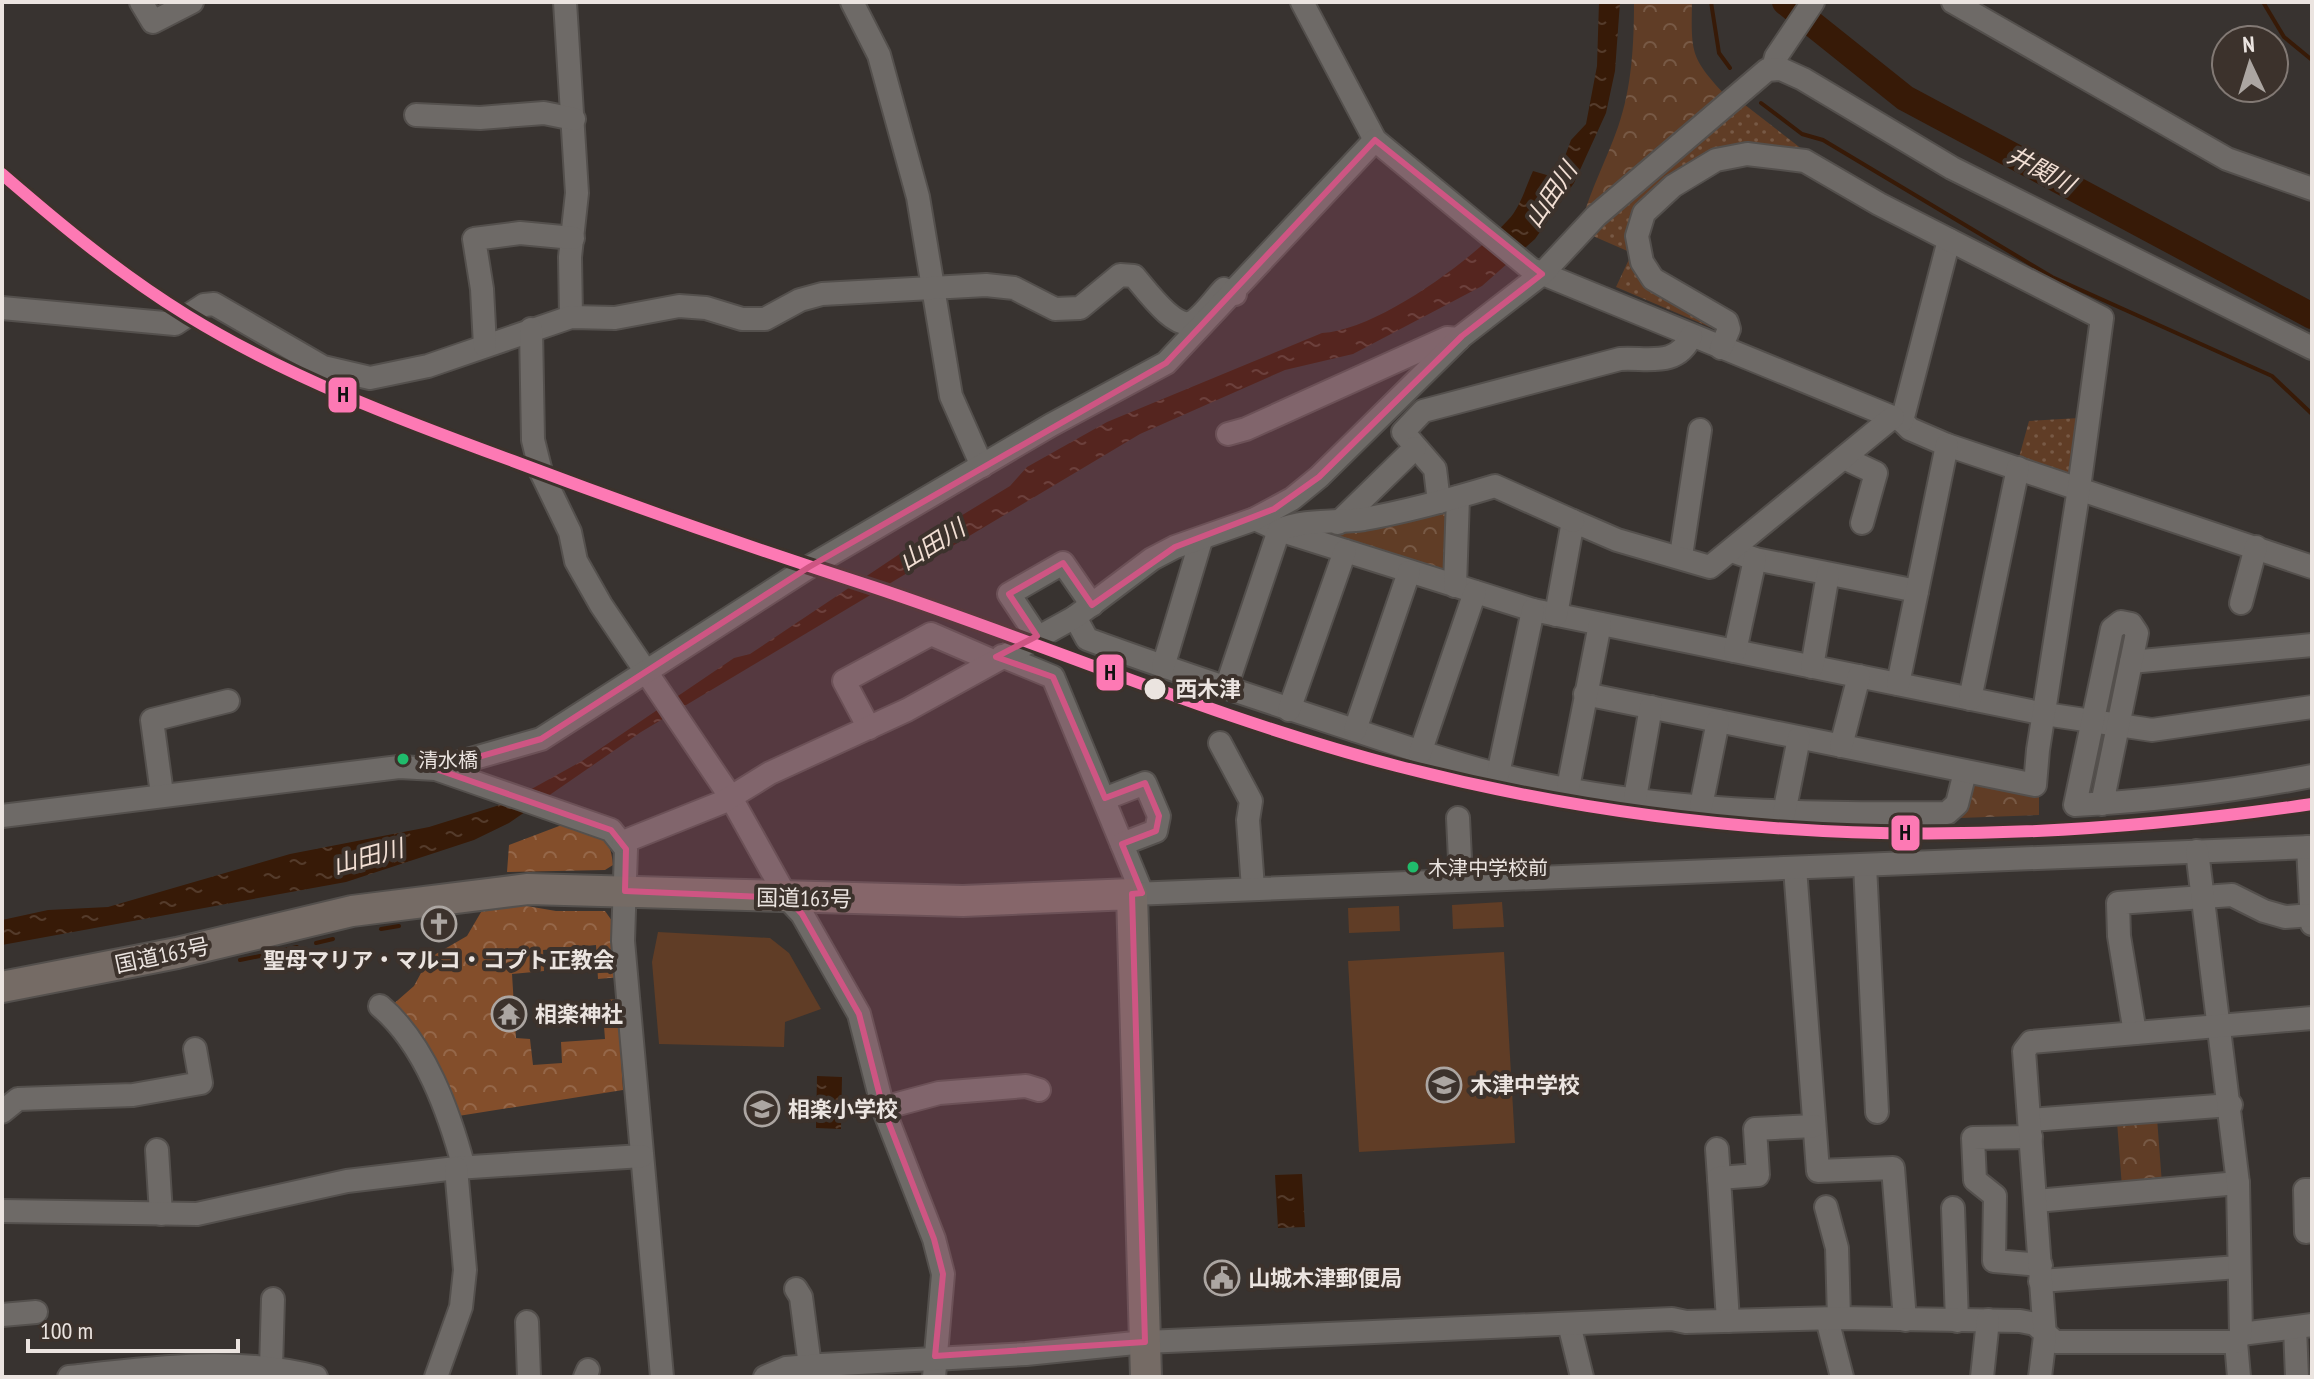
<svg xmlns="http://www.w3.org/2000/svg" width="2314" height="1379" font-family="'PT Sans Narrow','Noto Sans JP',sans-serif">
<style>
.grass{fill:url(#grass-dots)}
.forest{fill:url(#forest-crowns)}
.park{fill:url(#park-crowns)}
.pitch{fill:#603d26}
.water{fill:url(#water-ripples)}
.lines{fill:none;stroke-linecap:round;stroke-linejoin:round}
.stream{stroke:#371a07;stroke-width:4}
.river{stroke:#371a07;stroke-width:26}
.minor-casing{stroke:#54504d;stroke-width:26}
.highway-casing{stroke:#54504d;stroke-width:34}
.minor{stroke:#6e6a67;stroke-width:22}
.highway{stroke:#756b65;stroke-width:30}
.rail-1-casing{stroke:#3c322c;stroke-width:18}
.rail-1{stroke:#fd79b4;stroke-width:12}
.marked{fill:#ce5583;fill-opacity:0.2;stroke:#ce5583;stroke-width:6;stroke-linejoin:round}
.stop-dot{fill:#ebe4e0;stroke:#3c322c;stroke-width:3}
.bus-dot{fill:#20bc6c;stroke:#3c322c;stroke-width:3}
.labels{text-anchor:middle;stroke-width:8;stroke-linejoin:round;paint-order:stroke}
.bus-label{font-size:20px;fill:#ebe4e0;stroke:#3c322c;text-anchor:start}
.stop-label{font-size:22px;font-weight:bold;fill:#ebe4e0;stroke:#3c322c;text-anchor:start}
.street-label{font-size:22px;fill:#ebe4e0;stroke:#3c322c}
.poi-label{font-size:22px;font-weight:bold;fill:#ebe4e0;stroke:#3c322c;text-anchor:start}
.water-label{font-size:24px;font-style:italic;fill:#f2dfd4;stroke:#3c322c}
.line-badge{stroke:#3c322c;stroke-width:3}
.pale-badge-label{font-size:22px;text-anchor:middle;font-weight:bold;fill:#111}
</style>
<defs>
<pattern id="grass-dots" width="8" height="8" patternUnits="userSpaceOnUse" patternTransform="scale(2)"><rect width="8" height="8" fill="#603d26"/><path d="M2 2h.1M6 6h.1" fill="none" stroke="#775945" stroke-width="1.8" stroke-linecap="round"/></pattern>
<pattern id="forest-crowns" width="20" height="18" patternUnits="userSpaceOnUse" patternTransform="scale(2)"><rect width="20" height="18" fill="#834e2b"/><path d="M2 6a3 3 0 1 1 6 0M12 15a3 3 0 1 1 6 0" fill="none" stroke="#956749"/></pattern>
<pattern id="park-crowns" width="20" height="18" patternUnits="userSpaceOnUse" patternTransform="scale(2)"><rect width="20" height="18" fill="#603d26"/><path d="M2 6a3 3 0 1 1 6 0M12 15a3 3 0 1 1 6 0" fill="none" stroke="#775945"/></pattern>
<pattern id="water-ripples" width="26" height="14" patternUnits="userSpaceOnUse" patternTransform="scale(2)"><rect width="26" height="14" fill="#371a07"/><path d="M2 4q2-2 4 0t4 0M15 11q2-2 4 0t4 0" fill="none" stroke="#543b2b"/></pattern>
</defs>
<rect width="100%" height="100%" fill="#383330"/>
<!-- grass -->
<g class="grass">
<path d="M1740,101L1807,153L1736,148L1651,193L1631,250L1719,325V331L1616,287L1632,253L1586,233Z"/>
<path d="M2079,418L2071,474L2066,477L2018,461L2029,421Z"/>
</g>
<!-- forest -->
<g class="forest">
<path d="M567,823C594,834 611,832 613,865L605,870L507,872L509,845Z"/>
<path d="M521,905L556,911H605L615,925L620,977L598,979L596,945L543,950L544,971L512,974L516,1038L530,1039L533,1065L562,1063L561,1042L605,1039L602,1000L621,999L622,1022L619,1027L623,1090L452,1117L390,1007L414,986L429,958L467,936L484,907Z"/>
</g>
<!-- park -->
<g class="park">
<path d="M1634,2H1692C1691,55 1691,58 1727,97L1582,221C1591,188 1607,159 1618,127C1632,87 1634,44 1634,2Z"/>
<path d="M1443,507L1452,512L1447,574L1302,527C1348,528 1402,529 1443,507Z"/>
<path d="M1975,782L2039,796V815L1960,818L1967,784Z"/>
<path d="M2157,1118L2162,1184L2122,1187L2117,1122Z"/>
</g>
<!-- pitch -->
<g class="pitch">
<path d="M1502,902L1504,927L1453,929L1452,905Z"/>
<path d="M1399,906L1400,931L1349,933L1348,908Z"/>
<path d="M658,932L770,938L789,953L821,1009L785,1022L784,1047L659,1044L652,962Z"/>
<path d="M1504,952L1515,1143L1359,1152L1348,961Z"/>
</g>
<!-- water -->
<g class="water">
<path d="M1599,2H1620L1615,71L1606,113L1574,183L1535,239L1482,286L1353,354L1285,370L1140,434L641,732L509,823L474,840L346,882L2,945V920L48,910L108,907L290,854L429,827L506,803L582,761L734,658L750,654L913,545L1010,486L1027,467L1107,422L1322,333C1377,330 1471,261 1508,220C1520,208 1526,186 1533,171L1557,178L1571,140L1586,124L1597,66Z"/>
<path d="M817,1076L842,1077L841,1129L816,1128Z"/>
<path d="M1302,1174L1305,1227L1278,1228L1275,1175Z"/>
</g>
<g class="lines">
<!-- stream -->
<g class="stream">
<path d="M1711,2L1719,53L1730,68"/>
<path d="M2263,2L2284,37L2312,60"/>
<path d="M1761,103L1802,134L1823,140L2052,277L2272,376L2312,414"/>
<path d="M381,929L399,926"/>
<path d="M316,943L333,939"/>
<path d="M279,951L297,947"/>
<path d="M240,960L260,956"/>
</g>
<!-- river -->
<path class="river" d="M1785,2L1905,98L2312,316"/>
<!-- minor casing -->
<g class="minor-casing">
<g id="minor">
<path d="M141,2L153,22L192,2"/>
<path d="M565,2L577,193L570,257L571,317"/>
<path d="M852,2L879,55L918,197L951,396L982,466"/>
<path d="M1302,2L1375,140L1531,269L1902,421L1910,429L1947,445L2312,567"/>
<path d="M1953,2L2227,159L2312,189"/>
<path d="M1773,68L1776,57L1813,2"/>
<path d="M416,115L480,118L544,113L574,119"/>
<path d="M2,308L175,324L204,305L214,304L323,367L370,378L428,366L571,317L615,318L679,306L706,308L742,319H765L800,300L822,294L986,285L1014,288L1055,309L1080,308L1120,275L1134,276C1144,287 1175,331 1192,322C1203,316 1215,298 1224,289L1235,294"/>
<path d="M531,329L533,440L541,472L570,532L576,561L601,605L730,796L787,898L802,914L859,1014L883,1108L934,1239L943,1274L934,1377"/>
<path d="M485,346L482,289L474,239L520,233L573,238"/>
<path d="M1902,421L1949,240"/>
<path d="M1228,434L1246,429L1447,338L1459,339"/>
<path d="M1844,458L1876,473L1862,523"/>
<path d="M1439,502L1435,469L1403,432L1423,411L1620,359C1647,357 1677,368 1691,336"/>
<path d="M1255,519L1279,530L1533,610L2045,714L2152,730L2312,707"/>
<path d="M1338,523L1415,448"/>
<path d="M1732,551L1755,559L1917,591"/>
<path d="M1681,556L1700,430"/>
<path d="M1455,586L1458,497"/>
<path d="M2241,603L2256,547"/>
<path d="M1556,615L1573,521L1617,540L1710,567L1893,417"/>
<path d="M1075,617L1087,639C1176,672 1266,701 1357,731C1403,746 1448,762 1496,774C1643,811 1796,815 1947,813L1957,804L1965,772"/>
<path d="M1037,636L1009,594L1063,563L1092,605"/>
<path d="M1735,651L1755,559"/>
<path d="M1002,656L1053,677L1142,893"/>
<path d="M2131,662L2312,645"/>
<path d="M1163,667L1201,540"/>
<path d="M1812,667L1828,574"/>
<path d="M1898,684L1947,445"/>
<path d="M1226,688L1279,530C1306,519 1335,523 1364,519C1409,511 1452,499 1495,486L1573,521"/>
<path d="M1585,694L2035,785L2038,750L2079,488L2102,318L1879,204L1805,161L1747,154L1716,160L1673,186L1644,213L1637,236L1642,262L1653,279L1727,322L1729,329L1721,348"/>
<path d="M1970,699L2018,468"/>
<path d="M1289,710L1345,551"/>
<path d="M869,728L844,681L931,634L991,660"/>
<path d="M1355,730L1409,572"/>
<path d="M1220,743L1251,801L1248,820L1253,888"/>
<path d="M1841,746L1859,676"/>
<path d="M1420,753L1475,592"/>
<path d="M436,769L541,739L809,567L1051,425L1166,363L1375,140"/>
<path d="M1498,774L1533,610"/>
<path d="M1568,788L1600,624"/>
<path d="M162,794L152,720L228,701"/>
<path d="M1635,798L1651,707"/>
<path d="M1104,799L1145,783L1159,816L1156,831L1122,844"/>
<path d="M2102,804L2137,633L2131,624L2121,622L2112,629L2075,805C2155,801 2233,791 2312,776"/>
<path d="M1701,806L1718,721"/>
<path d="M1784,813L1799,738"/>
<path d="M2,816L399,767L436,769L611,830L626,849L623,941L662,1377"/>
<path d="M1458,818L1461,880"/>
<path d="M623,842L723,802L770,773L907,710L1075,617L1152,559L1175,547L1255,519L1292,499L1319,477L1462,336L1542,274L1596,216L1767,70L1781,69L1803,79L1952,168L2312,348"/>
<path d="M2308,847L2312,924"/>
<path d="M1865,865L1877,1112"/>
<path d="M1795,868L1818,1171L1893,1168L1905,1320"/>
<path d="M1132,894L2312,847"/>
<path d="M380,1006C425,1044 449,1112 464,1168"/>
<path d="M2135,1033L2119,936L2118,903L2232,895L2264,911L2285,917L2312,915"/>
<path d="M883,1108L939,1093L1026,1086L1039,1090"/>
<path d="M2,1112L18,1099L133,1095L201,1083L195,1049"/>
<path d="M2030,1120L2231,1105"/>
<path d="M2031,1137L1973,1138L1975,1180L1995,1196L1994,1261L2041,1265"/>
<path d="M1717,1149L1719,1178"/>
<path d="M157,1150L161,1214"/>
<path d="M2312,1190H2305L2306,1232L2312,1231"/>
<path d="M2036,1201L2238,1183"/>
<path d="M1826,1207L1837,1248L1839,1318"/>
<path d="M1953,1208L1957,1321"/>
<path d="M2,1211L197,1214L347,1181L456,1168L642,1156"/>
<path d="M2040,1281L2239,1267"/>
<path d="M796,1289L801,1297L810,1366"/>
<path d="M2,1315L36,1312"/>
<path d="M1827,1319L1842,1377"/>
<path d="M1728,1321L1719,1178L1758,1175L1755,1129L1814,1126"/>
<path d="M527,1322L529,1377"/>
<path d="M1569,1324L1582,1377"/>
<path d="M2295,1328L2297,1377"/>
<path d="M2241,1334L2312,1325"/>
<path d="M2236,1342L2239,1377"/>
<path d="M271,1368L273,1299"/>
<path d="M69,1377C149,1368 237,1356 316,1377"/>
<path d="M436,1377L461,1307L465,1270L456,1168"/>
<path d="M585,1377L588,1370"/>
<path d="M765,1377L786,1368L821,1365L1026,1354L1145,1342L1672,1319L1686,1322L1839,1318L2020,1321L2035,1324L2055,1342H2236L2241,1334L2238,1183L2197,851"/>
<path d="M1982,1377L1988,1320"/>
<path d="M2040,1377L2045,1336L2024,1051L2031,1042L2312,1018"/>
</g>
</g>
<!-- highway casing -->
<g class="highway-casing">
<path id="highway" d="M2,987L177,953L352,911L528,889L963,901L1132,894L1146,1377"/>
</g>
<!-- minor -->
<use href="#minor" class="minor"/>
<!-- highway -->
<use href="#highway" class="highway"/>
<!-- rail-1 casing -->
<g class="rail-1-casing">
<path id="rail-1" d="M2,174C61,225 121,275 188,316C289,378 401,420 513,461C632,506 752,548 873,587C1048,645 1218,720 1397,766C1707,846 1997,850 2312,804"/>
</g>
<!-- rail-1 -->
<use href="#rail-1" class="rail-1"/>
</g>
<!-- marked area -->
<path class="marked" d="M1375,140L1542,274L1462,336L1319,477L1274,509L1175,547L1092,605L1063,563L1009,594L1037,636L996,657L1053,677L1105,798L1145,783L1159,816L1156,831L1122,844L1142,893L1132,894L1145,1342L935,1356L943,1274L934,1239L883,1108L859,1014L802,914L787,898L625,891L626,849L611,830L436,769L541,739L809,567L1166,363Z"/>
<!-- icons -->
<defs>
<g id="church-ring" transform="scale(1.8)"><circle r="9.5" fill="#3c322c" stroke="#aca6a2" stroke-width="1.5"/><path d="M-1.2-6h2.4v3.5h3.3v2.4h-3.3V6h-2.4V-.1h-3.3v-2.4h3.3Z" fill="#aca6a2"/></g>
<g id="temple-ring" transform="scale(1.8)"><circle r="9.5" fill="#3c322c" stroke="#aca6a2" stroke-width="1.5"/><path d="M0-6L5-2H3V0L6.5 2.5H4V6H1.5V3h-3V6H-4V2.5H-6.5L-3 0V-2H-5Z" fill="#aca6a2"/></g>
<g id="school-ring" transform="scale(1.8)"><circle r="9.5" fill="#3c322c" stroke="#aca6a2" stroke-width="1.5"/><path d="M0-5L7-2L0 1L-7-2ZM-4 1L0 2.5L4 1V4Q0 6-4 4Z" fill="#aca6a2"/></g>
<g id="civic-ring" transform="scale(1.8)"><circle r="9.5" fill="#3c322c" stroke="#aca6a2" stroke-width="1.5"/><path d="M-.6-6.5H3V-4.5H.6V-3L4-1V1h2V6H-6V1h2V-1L-.6-3ZM-1.2 2.5V6h2.4V2.5Z" fill="#aca6a2"/></g>
</defs>
<g fill-rule="evenodd">
<use href="#church-ring" x="439" y="924"/>
<use href="#temple-ring" x="509" y="1014"/>
<use href="#school-ring" x="1444" y="1085"/>
<use href="#school-ring" x="762" y="1109"/>
<use href="#civic-ring" x="1222" y="1278"/>
</g>
<!-- markers -->
<circle class="stop-dot" cx="1155" cy="689" r="12"/>
<g class="bus-dot">
<circle cx="403" cy="759" r="7"/>
<circle cx="1413" cy="867" r="7"/>
</g>
<g class="labels">
<!-- bus labels -->
<g class="bus-label">
<text x="418" y="767">清水橋</text>
<text x="1428" y="875">木津中学校前</text>
</g>
<!-- stop labels -->
<g class="stop-label">
<text x="1175" y="697">西木津</text>
</g>
<!-- street labels -->
<g class="street-label">
<text transform="translate(804 898) rotate(1)" y="8">国道163号</text>
<text transform="translate(162 955) rotate(-12)" y="8">国道163号</text>
</g>
<!-- poi labels -->
<g class="poi-label">
<text x="439" y="968" text-anchor="middle">聖母マリア・マルコ・コプト正教会</text>
<text x="535" y="1022">相楽神社</text>
<text x="1470" y="1093">木津中学校</text>
<text x="788" y="1117">相楽小学校</text>
<text x="1248" y="1286">山城木津郵便局</text>
</g>
<!-- water labels -->
<g class="water-label">
<text transform="translate(2041 170) rotate(28)" y="8">井関川</text>
<text transform="translate(1551 195) rotate(-56)" y="8">山田川</text>
<text transform="translate(932 545) rotate(-32)" y="8">山田川</text>
<text transform="translate(368 857) rotate(-15)" y="8">山田川</text>
</g>
</g>
<g class="line-badge">
<rect x="327" y="376" width="31" height="38" rx="8" fill="#fd79b4"/>
<rect x="1095" y="653" width="30" height="39" rx="8" fill="#fd79b4"/>
<rect x="1890" y="814" width="31" height="38" rx="8" fill="#fd79b4"/>
</g>
<g class="pale-badge-label">
<text x="343" y="402">H</text>
<text x="1110" y="680">H</text>
<text x="1905" y="840">H</text>
</g>
<!-- border -->
<rect width="2314" height="1379" fill="none" stroke="#ebe4e0" stroke-width="8"/>
<!-- north arrow -->
<g transform="translate(2250 64) rotate(356)"><circle r="38" fill="#3c322c" stroke="#827974" stroke-width="2"/>
<path d="M0-6L14 30L0 20L-14 30Z" fill="#aca6a2"/>
<text y="-12" font-size="22" font-weight="bold" text-anchor="middle" fill="#ebe4e0">N</text>
</g>
<!-- scale -->
<path d="M28 1339v12h210v-12" fill="none" stroke="#ebe4e0" stroke-width="4"/>
<text x="40" y="1339" font-size="24" fill="#ebe4e0" stroke="#3c322c" stroke-width="6" paint-order="stroke">100 m</text>
</svg>
